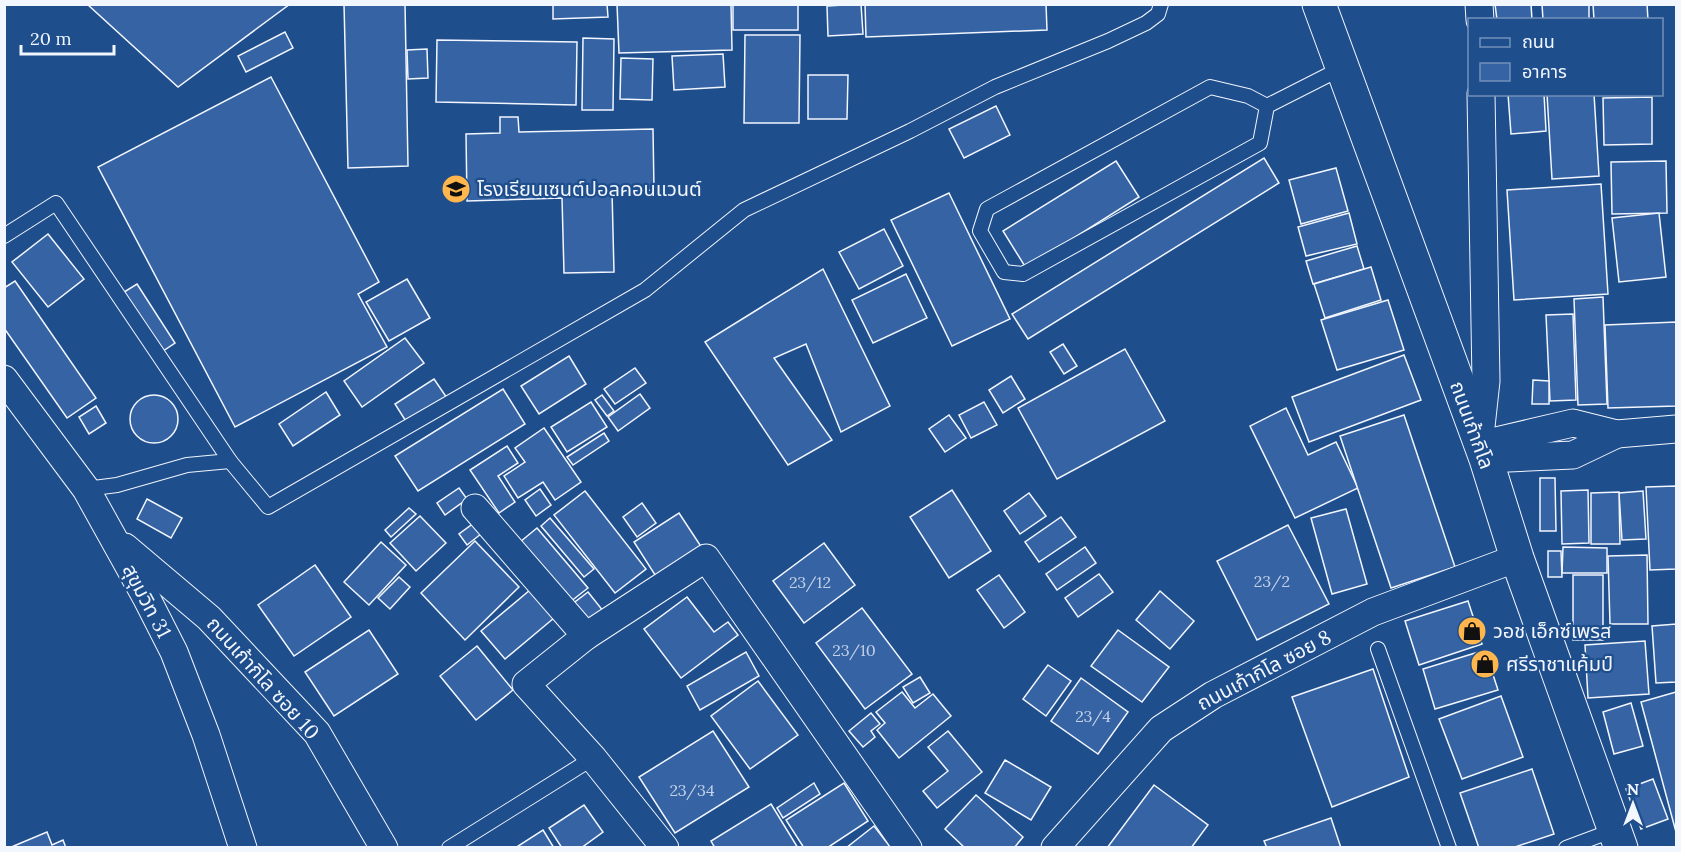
<svg xmlns="http://www.w3.org/2000/svg" width="1681" height="852" font-family="Lora,'Noto Sans Thai',serif">
<style>
.building{fill:#3563a3;stroke:#f2f6ff;stroke-width:1.5}
.lines{fill:none;stroke-linecap:round;stroke-linejoin:round}
.lane-casing{stroke:#f2f6ff;stroke-width:16}
.street-casing{stroke:#f2f6ff;stroke-width:29}
.secondary-casing{stroke:#f2f6ff;stroke-width:35}
.lane{stroke:#1f4e8c;stroke-width:14}
.street{stroke:#1f4e8c;stroke-width:27}
.secondary{stroke:#1f4e8c;stroke-width:33}
.labels{text-anchor:middle;stroke-width:4.5;stroke-linejoin:round;paint-order:stroke}
.number-label{font-size:16px;fill:#c3d1e8}
.poi-label{font-size:20px;fill:#f2f6ff;stroke:#1f4e8c;text-anchor:start}
.street-label{font-size:20px;fill:#f2f6ff;stroke:#1f4e8c}
</style>
<rect width="100%" height="100%" fill="#1f4e8c"/>
<!-- building -->
<g class="building">
<path d="M87,4H290L178,87Z"/>
<path d="M344,4H405L408,166L348,168Z"/>
<path d="M553,4H607L608,17L553,19Z"/>
<path d="M617,4H731L732,50L619,53Z"/>
<rect x="733" y="4" width="65" height="26"/>
<path d="M861,4L863,34L828,36L827,6Z"/>
<path d="M865,4H1046L1047,30L866,37Z"/>
<path d="M1495,4H1531L1532,20H1497Z"/>
<path d="M1542,4H1589V20H1543Z"/>
<path d="M1593,4H1647L1648,20H1594Z"/>
<path d="M285,32L293,48L246,72L238,56Z"/>
<path d="M745,35H800L799,123H744Z"/>
<path d="M583,38L614,39L613,110H582Z"/>
<path d="M437,40L577,42L576,105L436,102Z"/>
<path d="M427,49L428,78L408,79L407,50Z"/>
<path d="M723,54L725,87L674,90L672,56Z"/>
<path d="M621,58L653,59L652,100L620,99Z"/>
<path d="M808,75H848L847,119H808Z"/>
<path d="M271,77L379,282L358,294L387,347L235,427L98,167Z"/>
<path d="M1508,94H1544L1546,131L1511,134Z"/>
<path d="M1547,94H1594L1599,176L1552,179Z"/>
<path d="M1652,97V144L1604,145L1603,98Z"/>
<path d="M996,106L1010,135L964,158L949,129Z"/>
<path d="M500,117H518L519,132L653,129L654,190L612,191L614,272L564,273L562,198L467,201L466,134L500,133Z"/>
<path d="M1264,158L1279,183L1028,339L1012,314Z"/>
<path d="M1116,161L1139,197L1026,268L1003,231Z"/>
<path d="M1666,161L1667,213L1612,214L1611,162Z"/>
<path d="M1336,168L1348,211L1301,224L1289,180Z"/>
<path d="M1601,184L1608,294L1514,300L1507,190Z"/>
<path d="M949,193L1010,319L952,346L891,220Z"/>
<path d="M1349,213L1357,244L1306,256L1298,227Z"/>
<path d="M1659,213L1666,277L1619,282L1612,218Z"/>
<path d="M884,229L903,266L859,289L839,252Z"/>
<path d="M48,234L84,279L48,307L12,262Z"/>
<path d="M1357,246L1364,269L1313,284L1306,261Z"/>
<path d="M1371,267L1381,300L1325,318L1314,284Z"/>
<path d="M823,269L890,406L841,432L806,344L774,358L832,440L788,465L705,342Z"/>
<path d="M906,274L927,318L873,343L852,300Z"/>
<path d="M407,279L430,318L389,341L366,302Z"/>
<path d="M15,281L96,398L67,418L4,328V288Z"/>
<path d="M137,284L175,343L154,357L116,297Z"/>
<path d="M1603,297L1607,404L1578,405L1574,299Z"/>
<path d="M1388,300L1404,350L1337,370L1321,320Z"/>
<path d="M1573,314L1576,400L1550,401L1546,315Z"/>
<path d="M1676,322V406L1608,408L1605,325Z"/>
<path d="M405,338L424,363L362,407L344,381Z"/>
<path d="M1063,344L1077,366L1064,374L1050,352Z"/>
<path d="M1125,349L1165,421L1057,479L1018,408Z"/>
<path d="M1404,355L1421,400L1309,442L1292,397Z"/>
<path d="M569,356L586,384L539,414L521,386Z"/>
<path d="M635,368L646,383L615,404L604,389Z"/>
<path d="M1011,376L1025,399L1003,413L989,390Z"/>
<path d="M434,379L447,398L407,423L395,404Z"/>
<path d="M1533,380L1549,381V404H1532Z"/>
<path d="M503,389L525,424L418,491L395,456Z"/>
<path d="M326,392L340,415L293,446L279,424Z"/>
<path d="M640,394L650,408L618,431L608,417Z"/>
<circle cx="154" cy="419" r="24"/>
<path d="M602,395L614,411L607,416L595,400Z"/>
<path d="M591,402L607,427L567,452L551,427Z"/>
<path d="M984,402L997,425L971,438L959,415Z"/>
<path d="M96,406L106,423L89,434L79,417Z"/>
<path d="M1286,408L1308,455L1336,442L1358,488L1295,518L1250,426Z"/>
<path d="M949,415L966,438L945,452L929,429Z"/>
<path d="M1404,415L1455,567L1391,588L1340,436Z"/>
<path d="M544,428L581,482L555,500L543,482L518,498L504,476L525,462L515,448Z"/>
<path d="M604,433L609,441L573,465L567,457Z"/>
<path d="M507,446L518,463L498,476L515,502L499,513L470,470Z"/>
<path d="M1540,478H1555L1556,531H1540Z"/>
<path d="M1676,486V569L1650,570L1646,487Z"/>
<path d="M459,488L467,499L445,515L437,503Z"/>
<path d="M540,489L551,505L536,516L525,500Z"/>
<path d="M952,490L991,551L949,578L910,517Z"/>
<path d="M1588,490L1589,543L1562,544L1561,491Z"/>
<path d="M585,491L646,569L615,593L554,515Z"/>
<path d="M1643,491L1646,539L1622,540L1619,493Z"/>
<path d="M1619,492L1620,544H1591V493Z"/>
<path d="M1029,493L1046,516L1020,534L1004,511Z"/>
<path d="M147,499L182,518L171,538L137,519Z"/>
<path d="M642,503L656,523L637,537L623,517Z"/>
<path d="M409,508L416,514L391,537L385,530Z"/>
<path d="M1346,509L1367,584L1332,594L1311,518Z"/>
<path d="M679,513L702,548L657,578L634,542Z"/>
<path d="M420,516L446,543L416,571L390,543Z"/>
<path d="M1061,517L1076,537L1039,562L1025,542Z"/>
<path d="M550,518L594,569L584,577L541,526Z"/>
<path d="M478,520L486,530L467,545L459,534Z"/>
<path d="M1288,525L1329,604L1257,640L1217,561Z"/>
<path d="M537,528L588,588L570,602L520,542Z"/>
<path d="M475,541L519,587L465,640L421,593Z"/>
<path d="M381,542L406,565L369,605L344,582Z"/>
<path d="M824,543L855,585L804,623L773,581Z"/>
<path d="M1085,547L1096,563L1057,590L1046,574Z"/>
<path d="M1563,547L1607,548V573H1562Z"/>
<path d="M1548,551H1561L1562,577H1548Z"/>
<path d="M1647,555L1648,624H1610L1608,556Z"/>
<path d="M315,565L351,617L294,656L258,605Z"/>
<path d="M1099,574L1113,592L1078,617L1065,598Z"/>
<path d="M999,575L1025,612L1004,628L977,590Z"/>
<rect x="1573" y="575" width="30" height="65"/>
<path d="M399,577L410,587L390,609L378,598Z"/>
<path d="M530,590L554,618L505,659L481,631Z"/>
<path d="M1160,591L1194,621L1170,649L1136,620Z"/>
<path d="M588,592L604,612L587,625L571,605Z"/>
<path d="M687,597L714,632L728,622L738,635L681,678L644,629Z"/>
<path d="M1468,601L1482,644L1419,665L1405,621Z"/>
<path d="M862,608L912,674L865,709L816,643Z"/>
<path d="M1676,624V682L1656,683L1652,626Z"/>
<path d="M369,630L398,674L334,716L305,672Z"/>
<path d="M1118,630L1169,667L1142,702L1091,666Z"/>
<path d="M1645,641L1649,694L1588,698L1585,645Z"/>
<path d="M477,646L513,690L476,720L440,676Z"/>
<path d="M1485,650L1498,690L1435,709L1423,669Z"/>
<path d="M746,652L759,676L700,710L687,686Z"/>
<path d="M1048,665L1071,681L1046,716L1023,699Z"/>
<path d="M1373,669L1409,777L1332,807L1292,697Z"/>
<path d="M920,677L930,693L913,703L903,687Z"/>
<path d="M1081,678L1128,712L1098,754L1051,721Z"/>
<path d="M758,681L798,735L750,769L711,716Z"/>
<path d="M902,692L915,708L933,694L951,716L899,758L877,730L885,723L876,712Z"/>
<path d="M1676,692V832L1641,702Z"/>
<path d="M1501,696L1523,757L1462,779L1439,719Z"/>
<path d="M1631,703L1643,746L1614,754L1603,712Z"/>
<path d="M871,713L880,724L871,731L875,737L863,747L849,731Z"/>
<path d="M713,731L749,787L675,833L639,777Z"/>
<path d="M948,731L982,772L937,808L923,791L948,771L928,747Z"/>
<path d="M1005,760L1051,787L1031,820L985,793Z"/>
<path d="M1532,769L1554,834L1512,848H1479L1460,793Z"/>
<path d="M1653,779L1668,819L1641,829L1626,789Z"/>
<path d="M814,783L820,794L783,818L777,808Z"/>
<path d="M844,783L868,821L827,848H804L786,820Z"/>
<path d="M1154,785L1208,825L1191,848H1107Z"/>
<path d="M976,795L1023,837L1014,848H965L945,829Z"/>
<path d="M771,804L798,848H715L711,841Z"/>
<path d="M584,805L603,832L581,848H562L549,828Z"/>
<path d="M1331,818L1341,848H1267L1264,841Z"/>
<path d="M874,826L891,848H846Z"/>
<path d="M543,830L554,848H515Z"/>
<path d="M47,832L52,845L63,840L66,848H9Z"/>
</g>
<g class="lines">
<!-- lane casing -->
<g class="lane-casing">
<g id="lane">
<path d="M1267,106L1248,96L1210,87L987,209L980,231L1004,272L1023,274L1260,143L1267,106L1342,68"/>
<path d="M4,236L56,203L230,461L268,507L645,290L744,210L910,131L995,87L1108,41L1146,23L1158,14L1161,4"/>
<path d="M86,489L117,485L187,465L230,461"/>
<path d="M1378,649L1449,848"/>
<path d="M449,848L593,758"/>
<path d="M1566,848L1614,830"/>
</g>
</g>
<!-- street casing -->
<g class="street-casing">
<g id="street">
<path d="M1479,4L1480,20"/>
<path d="M1481,94L1486,381L1479,445L1573,423L1617,434L1676,429"/>
<path d="M4,379L86,489L146,597L174,652L206,735L243,848"/>
<path d="M1486,459L1573,455L1617,434"/>
<path d="M475,508L586,636"/>
<path d="M125,547L209,618L317,733L384,848"/>
<path d="M665,848L593,758L526,684L586,636L706,558L908,848"/>
<path d="M1055,848L1161,729L1213,695L1373,612L1517,558"/>
</g>
</g>
<!-- secondary casing -->
<g class="secondary-casing">
<path id="secondary" d="M1319,4L1486,459L1517,558L1621,848"/>
</g>
<!-- lane -->
<use href="#lane" class="lane"/>
<!-- street -->
<use href="#street" class="street"/>
<!-- secondary -->
<use href="#secondary" class="secondary"/>
</g>
<!-- icons -->
<defs>
<g id="school-disc" transform="scale(1.5)"><circle r="9.5" fill="#ffb74d" stroke="#1f4e8c"/><path d="M0-5L7-2L0 1L-7-2ZM-4 1L0 2.5L4 1V4Q0 6-4 4Z" fill="#111"/></g>
<g id="shop-disc" transform="scale(1.5)"><circle r="9.5" fill="#ffb74d" stroke="#1f4e8c"/><path d="M-5-2.5h2.3a2.7 3.5 0 0 1 5.4 0H5L5.5 6h-11ZM-1.5-2.5h3a1.5 2.3 0 0 0-3 0Z" fill="#111"/></g>
</defs>
<g fill-rule="evenodd">
<use href="#school-disc" x="456" y="189"/>
<use href="#shop-disc" x="1472" y="631"/>
<use href="#shop-disc" x="1485" y="664"/>
</g>
<g class="labels">
<!-- number labels -->
<g class="number-label">
<text x="1272" y="587">23/2</text>
<text x="810" y="588">23/12</text>
<text x="854" y="656">23/10</text>
<text x="1093" y="722">23/4</text>
<text x="692" y="796">23/34</text>
</g>
<!-- poi labels -->
<g class="poi-label">
<text x="477" y="196">โรงเรียนเซนต์ปอลคอนแวนต์</text>
<text x="1493" y="638">วอช เอ็กซ์เพรส</text>
<text x="1506" y="671">ศรีราชาแค้มป์</text>
</g>
<!-- street labels -->
<g class="street-label">
<text transform="translate(1472 425) rotate(70)" y="7">ถนนเก้ากิโล</text>
<text transform="translate(147 601) rotate(62)" y="7">สุขุมวิท 31</text>
<text transform="translate(1264 670) rotate(-28)" y="7">ถนนเก้ากิโล ซอย 8</text>
<text transform="translate(263 678) rotate(48)" y="7">ถนนเก้ากิโล ซอย 10</text>
</g>
</g>
<!-- border -->
<rect width="1681" height="852" fill="none" stroke="#f2f6ff" stroke-width="12"/>
<!-- legend -->
<rect x="1468" y="18" width="195" height="78" fill="#1f4e8c" stroke="#7391ba" stroke-width="1.5"/>
<rect x="1480" y="38" width="30" height="9" fill="#1f4e8c" stroke="#7391ba" stroke-width="1.5"/>
<text x="1522" y="48" font-size="18" fill="#f2f6ff">ถนน</text>
<rect x="1480" y="63" width="30" height="18" fill="#3563a3" stroke="#7391ba" stroke-width="1.5"/>
<text x="1522" y="78" font-size="18" fill="#f2f6ff">อาคาร</text>
<!-- north arrow -->
<g transform="translate(1633 804)" stroke="#1f4e8c" stroke-width="4.5" paint-order="stroke">
<path d="M0-4.5L10 22L0 15L-10 22Z" fill="#f2f6ff"/>
<text y="-9" font-size="16" font-weight="bold" text-anchor="middle" fill="#f2f6ff">N</text>
</g>
<!-- scale -->
<path d="M21 45v9h93v-9" fill="none" stroke="#f2f6ff" stroke-width="3"/>
<text x="30" y="45" font-size="18" fill="#f2f6ff" stroke="#1f4e8c" stroke-width="4.5" paint-order="stroke">20 m</text>
</svg>
